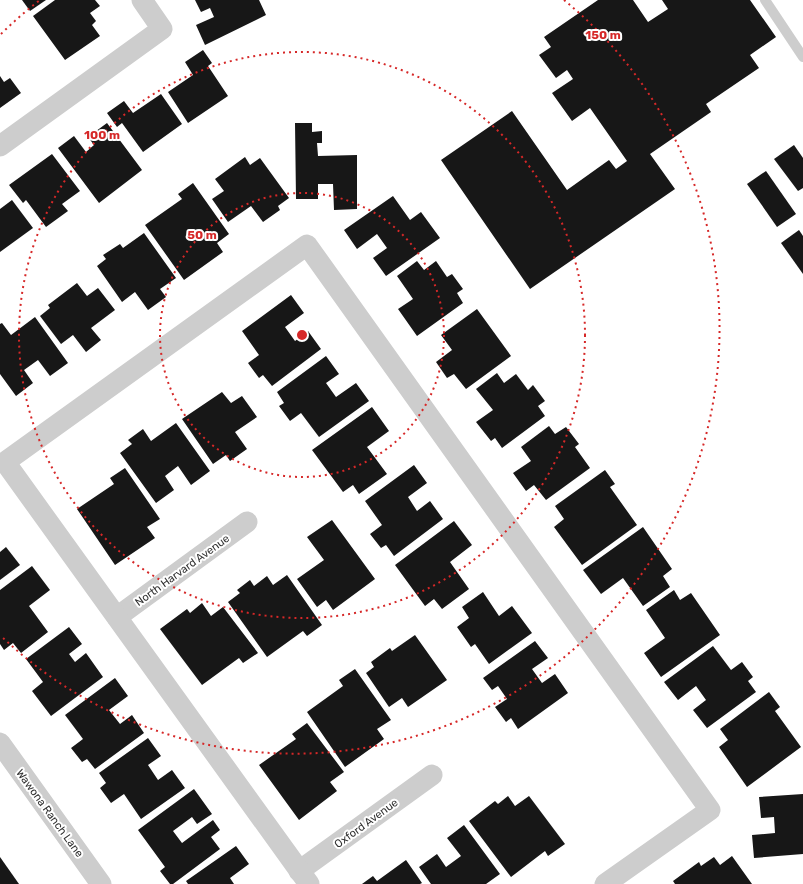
<svg xmlns="http://www.w3.org/2000/svg" width="803" height="884" font-family="Rubik,sans-serif">
<style>
.building{fill:#171717}
.lines{fill:none;stroke-linecap:round;stroke-linejoin:round}
.lane{stroke:#cdcdcd;stroke-width:10}
.street{stroke:#cdcdcd;stroke-width:21}
.ring{fill:none;stroke:#d62828;stroke-width:2;stroke-dasharray:2 4}
.labels{text-anchor:middle;stroke-width:4;stroke-linejoin:round;paint-order:stroke}
.street-label{font-size:11px;fill:#303030;stroke:#fff}
.centre{fill:#d62828;stroke:#fff;stroke-width:2}
.ring-label{font-size:12px;text-anchor:middle;font-weight:bold;fill:#d62828;stroke:#fff;stroke-width:4;stroke-linejoin:round;paint-order:stroke}
</style>
<rect width="100%" height="100%" fill="#fff"/>
<!-- building -->
<g class="building">
<path d="M22,0H46L30,11Z"/>
<path d="M55,0H95L100,6L90,13L96,21L92,25L100,36L65,60L33,16Z"/>
<path d="M195,0H259L266,15L205,45L196,25L214,17L210,8L201,12Z"/>
<path d="M598,0H633L648,22L668,9L662,0H750L776,37L750,55L759,68L706,104L711,112L650,154L675,189L530,289L441,160L512,111L567,190L609,160L616,169L627,161L590,108L572,121L552,93L573,79L567,70L556,78L539,55L551,47L544,37Z"/>
<path d="M203,50L212,63L208,66L228,96L188,123L168,92L193,75L185,62Z"/>
<path d="M0,76L4,82L10,78L21,93L0,108Z"/>
<path d="M161,94L182,124L143,152L122,123L117,127L107,113L124,101L133,113Z"/>
<path d="M107,123L142,170L99,203L58,148L74,136L86,152L94,145L88,137Z"/>
<path d="M295,123H312V132L322,131V143H317L318,156L357,155V209L334,210L333,184H318V199H296Z"/>
<path d="M794,145L803,158V188L798,191L774,159Z"/>
<path d="M52,154L80,191L62,204L68,211L46,227L26,200L23,203L9,185Z"/>
<path d="M245,157L250,165L260,158L289,198L278,206L280,210L263,222L251,206L228,222L212,199L224,191L215,179Z"/>
<path d="M766,171L796,214L777,227L747,184Z"/>
<path d="M193,183L229,234L217,243L223,252L184,280L145,225L182,199L178,194Z"/>
<path d="M393,196L410,220L421,212L440,238L386,276L373,258L387,248L377,234L357,249L344,230Z"/>
<path d="M12,200L33,228L0,252V209Z"/>
<path d="M799,230L803,236V274L781,243Z"/>
<path d="M144,233L176,278L160,289L166,297L148,310L135,292L122,302L97,266L106,259L103,255L120,244L123,248Z"/>
<path d="M417,261L424,270L436,261L447,277L452,274L463,289L457,293L463,303L417,336L398,309L413,299L397,276Z"/>
<path d="M77,283L87,296L98,288L115,310L91,328L101,340L86,352L73,335L61,344L40,316L50,308L48,305Z"/>
<path d="M291,295L304,313L285,327L295,341L308,331L321,349L272,386L263,375L259,378L248,363L259,355L242,331Z"/>
<path d="M477,309L511,356L466,389L454,374L447,378L436,362L452,350L441,335Z"/>
<path d="M35,317L68,363L50,376L38,360L24,370L33,383L16,396L0,374V324L2,323L11,335Z"/>
<path d="M326,356L339,374L326,383L336,397L356,383L369,401L319,437L301,413L290,421L279,406L284,403L277,392Z"/>
<path d="M497,373L504,383L516,374L528,390L533,385L545,401L538,406L545,416L502,448L495,438L491,441L476,422L493,410L476,389Z"/>
<path d="M222,392L231,403L242,396L257,417L235,432L247,449L230,461L226,455L213,464L182,419Z"/>
<path d="M372,407L389,431L367,447L387,474L359,494L353,485L343,492L312,450Z"/>
<path d="M176,423L210,471L191,485L178,466L165,476L174,490L156,503L120,453L132,444L128,440L143,429L151,441Z"/>
<path d="M549,426L555,434L566,427L579,444L575,447L590,468L546,500L534,485L526,491L513,473L531,461L521,447Z"/>
<path d="M414,465L427,483L408,497L417,511L430,501L443,519L394,556L386,545L381,548L370,534L382,525L365,501Z"/>
<path d="M125,468L160,519L147,527L155,538L115,565L77,509L114,484L110,478Z"/>
<path d="M605,470L615,484L610,487L637,525L582,565L554,527L564,519L555,506Z"/>
<path d="M332,520L375,579L333,610L326,600L317,607L297,579L324,560L307,537Z"/>
<path d="M454,521L472,545L450,562L469,589L442,609L434,599L425,606L395,565Z"/>
<path d="M643,527L672,569L663,576L670,587L643,606L623,578L601,594L583,570Z"/>
<path d="M6,547L20,565L0,580V552Z"/>
<path d="M32,566L50,590L29,606L48,632L21,653L13,643L4,650L0,644V590Z"/>
<path d="M287,575L322,625L307,636L303,631L267,657L228,602L240,593L237,590L250,580L254,586L267,576L273,585Z"/>
<path d="M674,590L680,600L691,593L720,635L661,677L644,653L665,638L646,610Z"/>
<path d="M483,592L499,616L512,606L532,633L489,664L475,644L471,647L457,627L469,618L462,607Z"/>
<path d="M202,603L211,616L223,607L258,653L243,663L239,658L202,685L160,629L187,609L190,613Z"/>
<path d="M69,627L82,644L69,654L75,662L86,653L103,677L51,716L32,691L43,682L26,659Z"/>
<path d="M415,635L447,680L408,707L402,698L389,707L366,673L374,667L371,662L390,648L392,651Z"/>
<path d="M535,641L548,658L532,669L542,683L555,674L568,693L518,729L511,718L506,722L495,707L507,699L498,686L492,690L483,678Z"/>
<path d="M713,646L731,670L742,662L753,677L748,681L756,692L707,728L693,710L706,700L696,686L678,700L664,682Z"/>
<path d="M355,669L391,720L377,729L384,739L345,767L307,712L343,686L339,680Z"/>
<path d="M115,678L128,696L109,710L120,724L132,715L144,733L95,769L87,759L82,762L71,748L83,739L65,715Z"/>
<path d="M769,692L780,707L775,711L801,747L747,787L719,747L728,740L720,729Z"/>
<path d="M307,723L344,772L330,782L337,791L299,820L259,765L296,739L292,734Z"/>
<path d="M148,738L161,756L148,765L158,780L172,770L185,788L141,819L124,794L111,803L100,788L106,783L99,773Z"/>
<path d="M194,789L212,814L197,824L192,817L173,831L182,843L213,820L220,830L211,837L220,849L173,884H170L160,871L165,867L138,830Z"/>
<path d="M803,794V854L754,858L752,835L775,833L774,817L761,818L759,797Z"/>
<path d="M508,796L515,806L529,796L565,844L548,856L545,851L511,877L469,821L495,801L498,804Z"/>
<path d="M464,825L500,874L486,884H431L419,867L437,854L446,867L461,856L447,838Z"/>
<path d="M236,846L249,864L230,878L234,884H188L186,881Z"/>
<path d="M732,856L752,884H675L673,881L699,862L701,866L714,857L720,865Z"/>
<path d="M0,857L19,884H0Z"/>
<path d="M406,860L422,883L420,884H362L373,876L377,881Z"/>
</g>
<g class="lines">
<!-- lane -->
<path class="lane" d="M765,0L803,57"/>
<!-- street -->
<g class="street">
<path d="M0,146L162,29L142,0"/>
<path d="M117,617L247,522"/>
<path d="M0,743L101,884"/>
<path d="M299,871L432,775"/>
<path d="M309,884L5,462L307,245L710,810L605,884"/>
</g>
</g>
<!-- distance rings -->
<g class="ring">
<circle cx="302" cy="335" r="142"/>
<circle cx="302" cy="335" r="283"/>
<path d="M1 34A425 425 0 0 1 40 0M564 0A425 425 0 1 1 1 636"/>
</g>
<g class="labels">
<!-- street labels -->
<g class="street-label">
<text transform="translate(182 570) rotate(-36)" y="4">North Harvard Avenue</text>
<text transform="translate(50 813) rotate(54)" y="4">Wawona Ranch Lane</text>
<text transform="translate(366 823) rotate(-36)" y="4">Oxford Avenue</text>
</g>
</g>
<circle cx="302" cy="335" r="6" class="centre"/>
<g class="ring-label">
<text x="603" y="39">150 m</text>
<text x="102" y="139">100 m</text>
<text x="202" y="239">50 m</text>
</g>
</svg>
